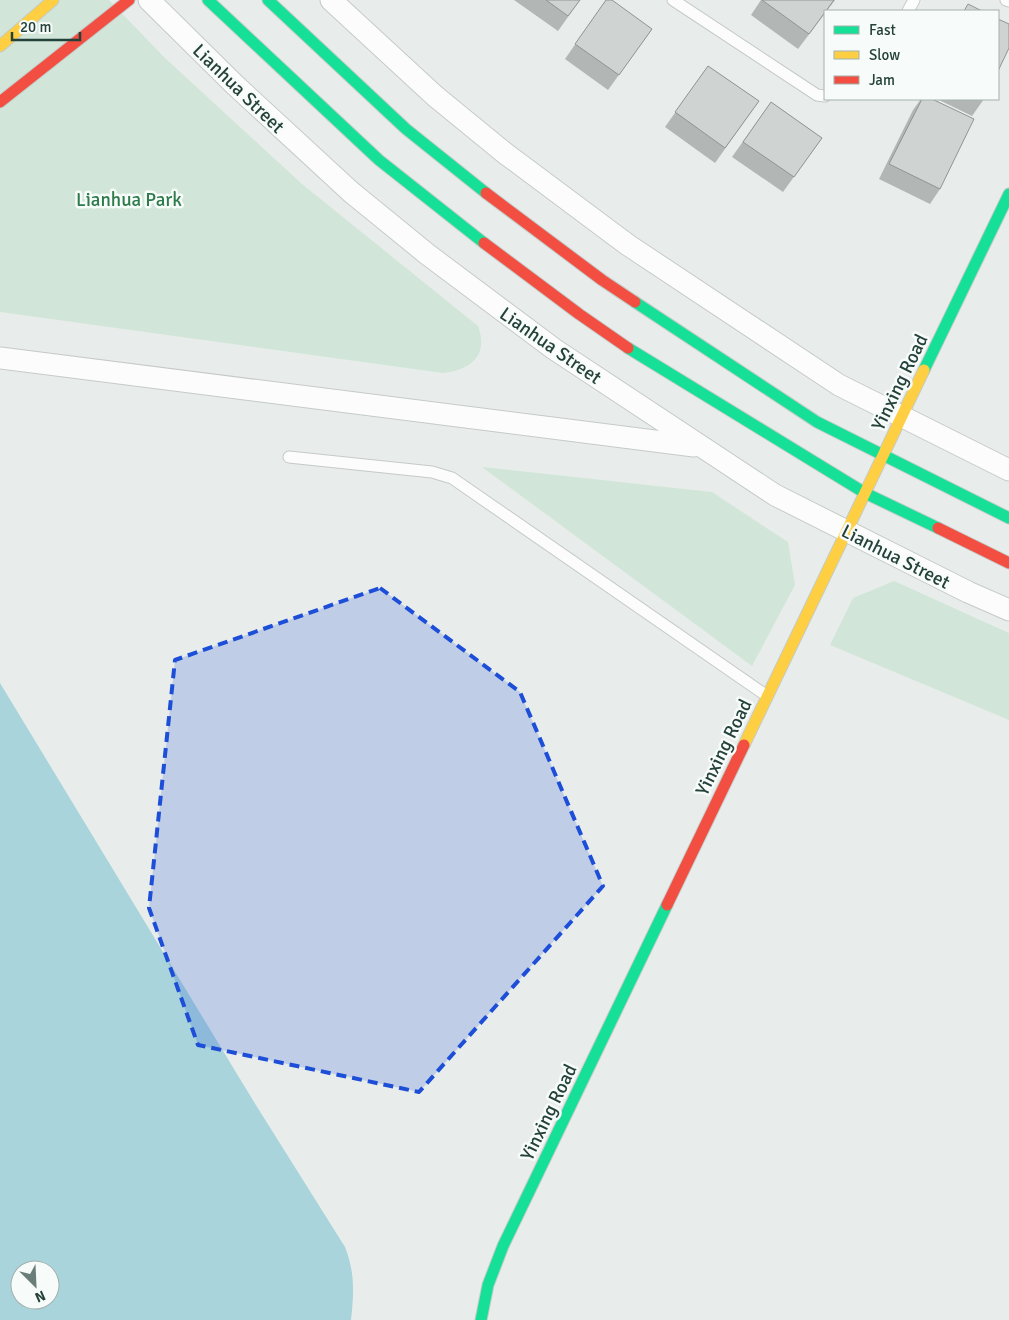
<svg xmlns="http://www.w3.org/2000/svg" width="1009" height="1320" font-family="Signika,sans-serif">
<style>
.green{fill:#d1e6d8}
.water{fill:#a9d4db;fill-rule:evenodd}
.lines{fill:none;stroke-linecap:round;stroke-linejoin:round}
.lane-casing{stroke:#c5cac8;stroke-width:13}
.street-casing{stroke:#c5cac8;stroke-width:23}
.fast-casing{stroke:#c3cbc8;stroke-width:13}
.slow-casing{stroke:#c3cbc8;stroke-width:13}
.jam-casing{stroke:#c3cbc8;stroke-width:13}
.lane{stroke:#fcfcfc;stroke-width:11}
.street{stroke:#fcfcfc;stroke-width:21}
.fast{stroke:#16e098;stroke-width:11}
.slow{stroke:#ffcf43;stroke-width:11}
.jam{stroke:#f24e42;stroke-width:11}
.wall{fill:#b2b6b5}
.building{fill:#cfd4d2;stroke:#919493}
.marked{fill:#1d4ed8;fill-opacity:0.2;stroke:#1d4ed8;stroke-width:4;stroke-dasharray:10 6;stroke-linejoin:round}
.labels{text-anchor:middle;stroke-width:5;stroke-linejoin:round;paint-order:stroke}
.street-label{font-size:19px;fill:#24423a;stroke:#f7fbf9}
.park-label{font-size:19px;fill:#2d7a4b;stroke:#f7fbf9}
</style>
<rect width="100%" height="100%" fill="#e8edeb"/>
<!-- green -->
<g class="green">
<path d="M0,0H109L165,58L302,184L478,326C489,355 471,370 443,373L0,312Z"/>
<path d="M482,467L712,492L788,542L795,585L752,666Z"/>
<path d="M894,581L1009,633V720L830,645L853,598Z"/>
</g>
<!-- water -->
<path class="water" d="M0,683L254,1102L345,1247C355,1272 354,1293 351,1320H0ZM20,1270H50V1300H20Z"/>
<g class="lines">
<!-- lane casing -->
<g class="lane-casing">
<g id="lane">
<path d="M673,0L817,95L825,96"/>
<path d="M1006,0L1009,1"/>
<path d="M908,11L914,0"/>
<path d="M289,457L432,472L452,478L767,696"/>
</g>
</g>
<!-- street casing -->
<g class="street-casing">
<g id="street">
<path d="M149,0L235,85L351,192L427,254L554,349L775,495L968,592L1009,610"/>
<path d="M331,0L435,96L506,154L628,245L839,385L1009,470"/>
<path d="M0,358L694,446"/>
</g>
</g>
<!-- fast casing -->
<g class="fast-casing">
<g id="fast">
<path d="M208,0L379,160L484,243"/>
<path d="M268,0L406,129L486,193"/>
<path d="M635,302L817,422L1009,518"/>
<path d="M628,348L865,493L938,528"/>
<path d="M924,370L1009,194"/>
<path d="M481,1320L488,1285L503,1246L667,905"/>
</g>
</g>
<!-- slow casing -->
<g class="slow-casing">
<g id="slow">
<path d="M0,46L53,0"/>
<path d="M744,745L924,370"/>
</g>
</g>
<!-- jam casing -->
<g class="jam-casing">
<g id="jam">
<path d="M0,102L129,0"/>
<path d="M486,193L602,280L635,302"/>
<path d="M484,243L579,314L628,348"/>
<path d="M938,528L1009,563"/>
<path d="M667,905L744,745"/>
</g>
</g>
<!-- lane -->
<use href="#lane" class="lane"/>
<!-- street -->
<use href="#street" class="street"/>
<!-- fast -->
<use href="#fast" class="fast"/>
<!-- slow -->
<use href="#slow" class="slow"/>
<!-- jam -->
<use href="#jam" class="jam"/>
</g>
<!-- wall -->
<g class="wall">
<path d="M514,0H580L558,31Z"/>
<path d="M606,0L652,29L608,90L565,59Z"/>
<path d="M761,0H835L798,49L751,15Z"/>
<path d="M708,66L759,101L715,163L665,127Z"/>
<path d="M921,99H932L940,189L930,204L879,179L913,110Z"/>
<path d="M937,99H984L972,116Z"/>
<path d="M771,102L822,138L783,192L732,157Z"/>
</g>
<!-- building -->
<g class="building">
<path d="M546,0H580L568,16Z"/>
<path d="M606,0H612L652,29L619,75L575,44Z"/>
<path d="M762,0H834L809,34Z"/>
<path d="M968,4L982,11H964Z"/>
<path d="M998,19L1009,24V48L998,71Z"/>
<path d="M708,66L759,101L725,148L675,112Z"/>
<path d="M922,99H932L974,119L940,189L889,164Z"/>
<path d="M771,102L822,138L794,177L743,142Z"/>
</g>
<!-- marked area -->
<path class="marked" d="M380,588L520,692L603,886L419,1092L198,1045L149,908L175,660Z"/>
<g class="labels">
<!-- street labels -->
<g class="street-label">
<text transform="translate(239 88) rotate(44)" y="7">Lianhua Street</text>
<text transform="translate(551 345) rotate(35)" y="7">Lianhua Street</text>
<text transform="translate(899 382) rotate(-64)" y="7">Yinxing Road</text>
<text transform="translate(896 556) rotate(27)" y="7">Lianhua Street</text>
<text transform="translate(723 747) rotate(-64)" y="7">Yinxing Road</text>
<text transform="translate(548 1112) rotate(-64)" y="7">Yinxing Road</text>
</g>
<!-- park labels -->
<g class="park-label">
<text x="129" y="206">Lianhua Park</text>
</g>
</g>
<!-- legend -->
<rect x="824" y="10" width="175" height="90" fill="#f7fbf9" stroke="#a3b1ad"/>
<rect x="834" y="26" width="25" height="8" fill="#16e098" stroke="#a3b1ad"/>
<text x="869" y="35" font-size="15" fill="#24423a">Fast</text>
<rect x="834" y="51" width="25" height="8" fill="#ffcf43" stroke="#a3b1ad"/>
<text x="869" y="60" font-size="15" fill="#24423a">Slow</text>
<rect x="834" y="76" width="25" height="8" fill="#f24e42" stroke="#a3b1ad"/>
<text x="869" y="85" font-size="15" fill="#24423a">Jam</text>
<!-- north arrow -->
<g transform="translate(35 1285) rotate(156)"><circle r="24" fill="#f7fbf9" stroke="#a3b1ad"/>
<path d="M0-4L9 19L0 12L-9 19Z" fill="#697e78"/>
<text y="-8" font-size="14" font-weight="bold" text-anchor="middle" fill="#24423a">N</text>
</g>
<!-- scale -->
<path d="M12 32v8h68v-8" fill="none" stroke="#24423a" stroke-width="2.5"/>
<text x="20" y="32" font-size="15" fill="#24423a" stroke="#f7fbf9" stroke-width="4" paint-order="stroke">20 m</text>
</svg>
